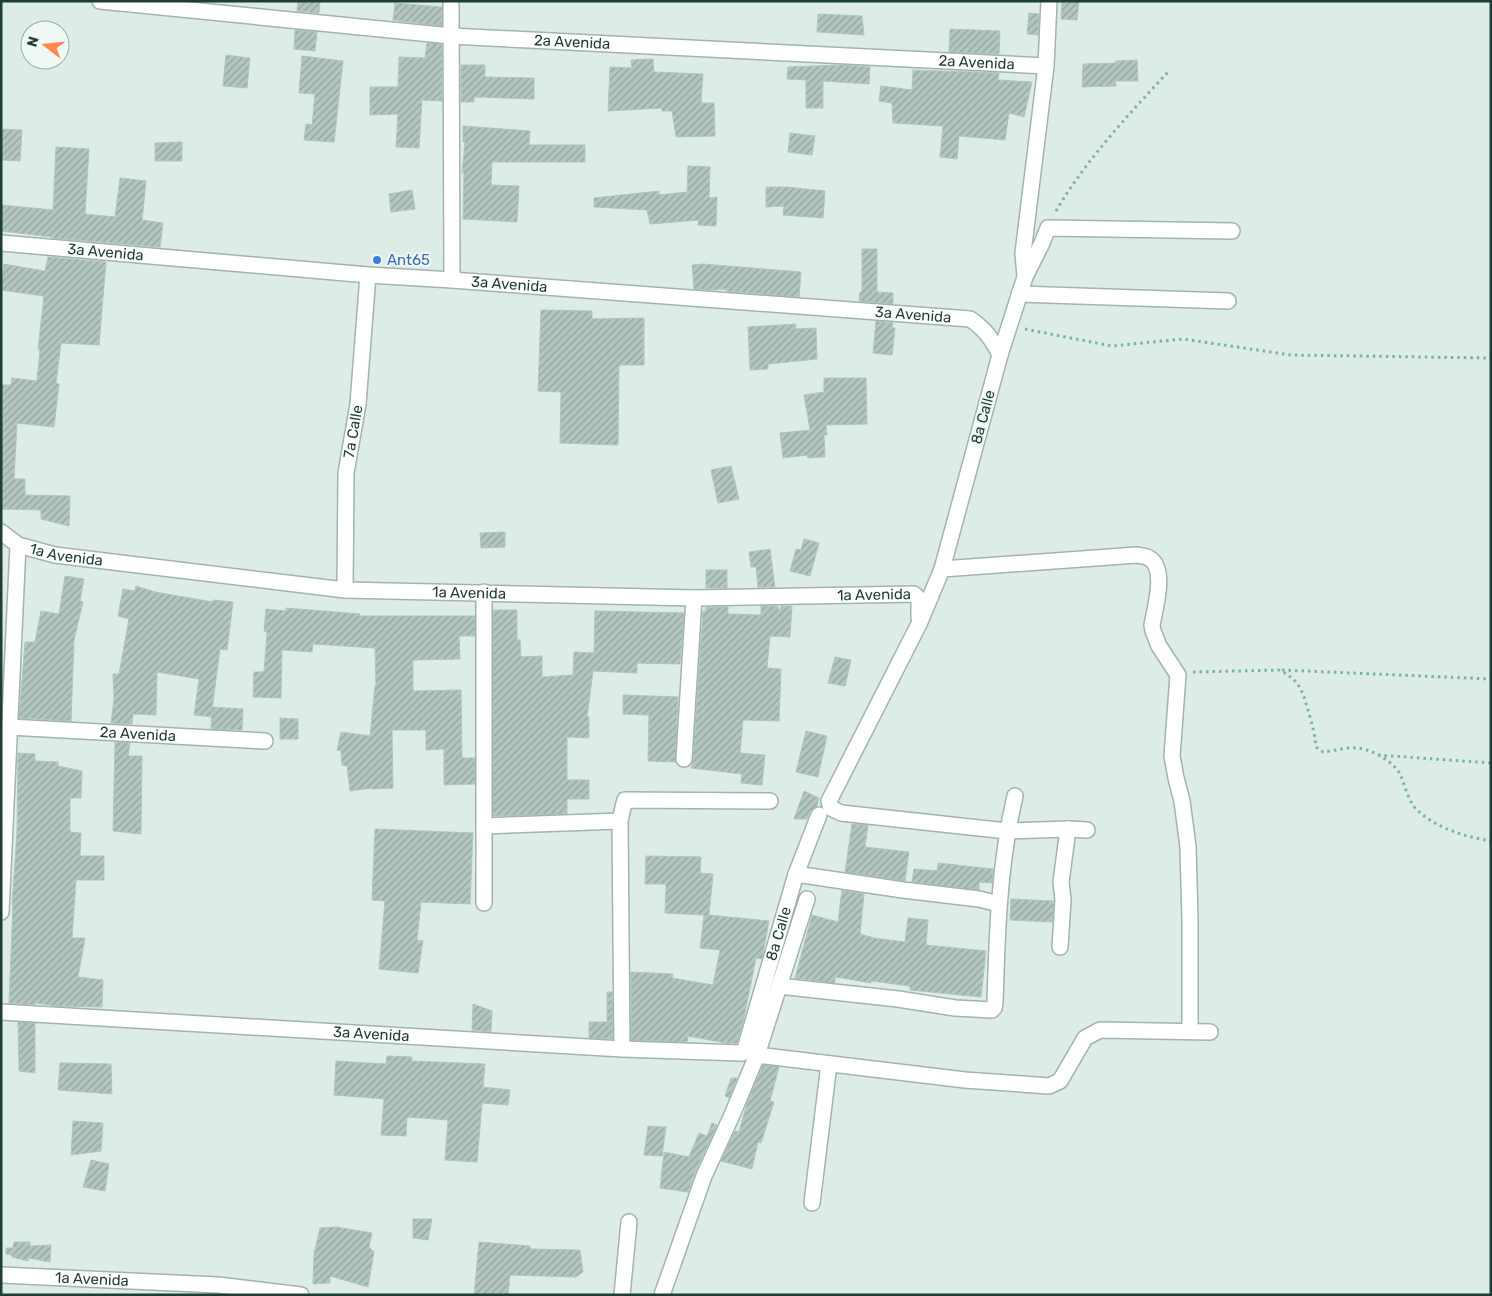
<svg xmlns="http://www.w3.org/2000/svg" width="1492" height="1296" font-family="Rubik,sans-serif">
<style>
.building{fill:url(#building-hatch);stroke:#b0c6bf}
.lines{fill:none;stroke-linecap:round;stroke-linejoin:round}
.minor-casing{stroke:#a1b4af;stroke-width:18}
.path{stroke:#7bb3a7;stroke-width:3;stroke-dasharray:2.5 4;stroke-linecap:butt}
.minor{stroke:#fff;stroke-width:15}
.shop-dot{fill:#3f7fe0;stroke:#eff8f4;stroke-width:2}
.labels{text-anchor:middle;stroke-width:4;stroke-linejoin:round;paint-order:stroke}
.street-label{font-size:15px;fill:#1e3d38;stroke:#eff8f4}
.shop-label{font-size:15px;fill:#366cbe;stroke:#eff8f4;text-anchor:start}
</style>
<defs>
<pattern id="building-hatch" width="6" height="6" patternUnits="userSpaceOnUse" patternTransform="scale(1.25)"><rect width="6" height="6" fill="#b3c7c0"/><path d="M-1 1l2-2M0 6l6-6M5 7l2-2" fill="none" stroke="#91a39d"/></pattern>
</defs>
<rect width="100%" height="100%" fill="#deece7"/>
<!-- building -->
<g class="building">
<path d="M298,1H320L319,13L297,11Z"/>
<path d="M1062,1H1079L1077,20L1061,19Z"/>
<path d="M395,3L442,7V26L393,20Z"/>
<path d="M1029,13L1039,14L1038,35L1027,34Z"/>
<path d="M818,14L862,16L864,35L817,32Z"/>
<path d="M950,29L1000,31L999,54L949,52Z"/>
<path d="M295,30L317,32L315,51L294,49Z"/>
<path d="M427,43L442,44V101L422,100L419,148L396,147L398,114L370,115V87H398L399,57L425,58Z"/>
<path d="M226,55L250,58L247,88L223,86Z"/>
<path d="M302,56L343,61L334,142L304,140L306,124L312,125L315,94L299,93Z"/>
<path d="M653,59L654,72L703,74L701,103H714L715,136L676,137L672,111H662V108L608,111L610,67L632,68L631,60Z"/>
<path d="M1137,60L1138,81H1115L1116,86L1082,87L1083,64L1116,63V61Z"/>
<path d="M461,65H485V77L534,78V99L474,97V102H461Z"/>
<path d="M841,65L870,67L869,84L823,81V108H806V80L787,79L788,67Z"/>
<path d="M913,70L999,73L998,80L1032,82L1024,117L1009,113L1005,140L959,136L957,159L940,157L943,126L893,123L892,103L879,101L881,86L912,90Z"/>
<path d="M463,126L530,131L529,145H585V162H492L491,185L519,186L517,222L463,219L464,173H462L465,142H463Z"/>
<path d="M1,129L22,130L20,161L1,160Z"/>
<path d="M790,133L815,136L812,155L788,152Z"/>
<path d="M182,142V161H155V143Z"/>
<path d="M56,147L89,149L85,214L115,217L120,178L146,181L142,220L163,223L160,247L52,238V237L1,231V205L53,210Z"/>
<path d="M688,166L710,167L709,198L717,197L716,226L698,225L699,220L650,224L647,210L594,207V198L659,191V195L687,192Z"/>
<path d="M766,187H786L825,191L823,218L783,215L784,206L766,207Z"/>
<path d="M412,190L415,209L391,212L389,194Z"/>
<path d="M862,249H877V292L893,293V304L859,301L860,292H862Z"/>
<path d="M48,257L106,262L99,345L61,343L56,383L59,384L54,427L17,423L14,479H25V495L70,496L69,526L41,519V510L1,509V385H11L12,378L37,381L40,350L38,349L44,296L1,290L4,264L45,271Z"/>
<path d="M703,264L801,272L799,297L726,291V289L715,290L694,289L692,265Z"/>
<path d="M541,310L592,311V319L644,318V365H619L618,445L560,443L561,392L538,391Z"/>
<path d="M876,321L893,323L892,328H895L892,355L873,353Z"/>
<path d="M796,324L795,329L816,328L817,359L768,364V369L750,370L748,327Z"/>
<path d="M824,378H866L867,424L826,425L827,435H824L825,457L808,458L807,455L783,458L780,433L810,430L804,395L824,392Z"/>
<path d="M731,466L739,499L718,503L711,470Z"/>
<path d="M505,532V547L481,548L480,533Z"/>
<path d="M804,539L819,543L810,576L790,571L796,549L801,550Z"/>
<path d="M770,549L775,587H758L756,567H751L749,552Z"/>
<rect x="706" y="570" width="21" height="18"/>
<path d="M65,576L84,579L80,601L83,602L74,640L71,721L19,718L25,642H35L41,611L59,614Z"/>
<path d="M136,586L155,592L213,602V600L233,602L227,650L220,649L211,717L194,715L199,679L157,672L156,715L133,714L132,724L111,723L114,699L113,674H119L129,619L118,616L123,589L135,591Z"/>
<path d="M761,606H778L779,614L781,606H792L790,637L770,636L767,668L781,669L779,721L743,720L740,753L765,755L762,785L741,783L742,774L691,768L693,760L703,611H706V607H728V614L761,615Z"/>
<path d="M286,608L360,614L359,616H475V636H459L460,659L413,660V691L461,690L462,758H475V784L444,785V749L426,750V730H392L393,788L372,789V788L350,791L347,766L342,765L341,751L337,750L341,732L370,736L375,686H376L375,648L313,644L312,652L282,650L281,698L253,697L254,672H264L267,632L264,631L266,609L286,611Z"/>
<path d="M493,610H517V640H520L521,657L542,656V677L573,675L574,652L594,653L595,611L684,613L680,664L637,663V673L593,671L587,717H589V738L567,737V780H589V799H567V814L493,816Z"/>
<path d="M835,657L851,660L845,686L828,683Z"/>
<path d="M623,695L678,697L675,762L648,761L649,715L623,714Z"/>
<path d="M212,707L243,709L242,730L211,729Z"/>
<path d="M280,718L298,719V739H280Z"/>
<path d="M806,731L827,736L818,777L796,772Z"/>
<path d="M115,742L130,743L128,756H142L141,834L113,831Z"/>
<path d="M18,753L35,754V761L58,762V766L82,771L81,798H70V832L81,833L80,856H104V880H76L72,938H85L78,977L103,980L102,1007L57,1006L35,1003V1005L9,1003L13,904H12L17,832Z"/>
<path d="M804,791L819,798L817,806L810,811L807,819H794Z"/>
<path d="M852,824L868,825L865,847L909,852L905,881L845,872Z"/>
<path d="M375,829L473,833L470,904L421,902L417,940L423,941L418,973L379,969L385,901L372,900Z"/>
<path d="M646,856L701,857L700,873L713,874L709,915L769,921L762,959L756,958L744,1018L737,1043H726L688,1036L687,1042L631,1040V972L673,974L672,978L713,985L720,950L700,948L704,915L665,913L666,884H645Z"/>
<path d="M938,863L993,869L992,883L979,882V890L912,882L914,869L937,871Z"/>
<path d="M842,890L864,894L860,934L874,938L905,942L908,918L928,920L926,945L986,951L981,997L910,990V986L871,981V983L836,977L834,983L795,978L812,915L838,922Z"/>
<path d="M1011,899L1054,901L1052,922L1010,920Z"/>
<path d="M607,992H612L613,1039L589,1038V1022H607Z"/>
<path d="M473,1004L492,1011L491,1032L472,1030Z"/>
<path d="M18,1022L35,1023V1073L19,1071Z"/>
<path d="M387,1056L412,1057L411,1061L485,1064L483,1087L510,1090L508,1105L482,1103L477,1162L445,1160L448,1120L407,1117L406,1136L381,1135L384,1099L334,1095L336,1061L386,1064Z"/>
<path d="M60,1063L111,1064L112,1094L58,1090Z"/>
<path d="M763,1065L779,1067L770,1101L774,1102L761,1143L758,1142L752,1169L721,1161L735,1131L739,1132L747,1103Z"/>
<path d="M731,1078H737L729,1098L725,1096Z"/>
<path d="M73,1121L103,1123L101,1151L71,1155Z"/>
<path d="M712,1123L717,1125L695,1172L688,1192L660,1188L664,1152L689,1157L699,1133L707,1136Z"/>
<path d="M648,1126L666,1127L662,1156L644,1155Z"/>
<path d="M91,1160L109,1164L105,1191L83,1187Z"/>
<path d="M413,1219H432L428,1240L413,1238Z"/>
<path d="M336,1227L372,1233L369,1247L374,1252L368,1287L330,1276V1283L313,1284L314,1254L320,1228Z"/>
<path d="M14,1242H30V1246L51,1245L50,1262L29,1258L28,1261L12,1257V1255L6,1254V1248H13Z"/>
<path d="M479,1242L530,1246V1249L580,1250L583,1272L576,1277L510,1275L508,1295H474Z"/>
</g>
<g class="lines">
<!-- minor casing -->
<g class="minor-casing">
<g id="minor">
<path id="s1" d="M100,1L451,36L1046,66"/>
<path d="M451,1L452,280"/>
<path d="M1049,1L1046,66L1023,253L1025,277L1000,355L942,569L919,624L829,801L831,808L841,813L1007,831L1068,829L1087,830"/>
<path id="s2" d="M1,243L368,275L452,280L970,319C985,329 992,339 1000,355"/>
<path d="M1025,277L1042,243L1048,228L1232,231"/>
<path d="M1019,294L1228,301"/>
<path id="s3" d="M1,532L18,545L55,555L345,590L694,598L914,594L919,599V618"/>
<path d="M942,569L1137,555C1141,556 1146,556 1149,558C1167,568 1155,608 1152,625L1153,631L1159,646L1178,675L1172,756L1176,778L1182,801L1188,847L1190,919V1031"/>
<path id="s4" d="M345,590L346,473L358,404L368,275"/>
<path d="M484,592V903"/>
<path id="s5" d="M9,727L265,741"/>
<path d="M684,759L694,598"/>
<path d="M484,826L620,821"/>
<path d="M796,874L903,890L979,899L999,904"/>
<path d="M1,912L18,545"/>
<path d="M1060,947L1063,900L1061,882L1068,829"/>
<path d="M779,986L898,999L955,1008L992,1010L994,1008L995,1003C997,934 999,864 1015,796"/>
<path id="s6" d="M1,1012L622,1049L742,1053"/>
<path d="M622,1049L620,821L624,803L625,800L770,801"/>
<path id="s7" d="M742,1053L745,1049L796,874L819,815"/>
<path d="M757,1055L807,899"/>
<path d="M812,1203L829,1064"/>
<path id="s8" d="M1,1275L218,1285L301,1295"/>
<path d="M622,1295L629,1222"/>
<path d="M662,1295L704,1176L732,1115L757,1055L965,1080L1049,1086L1060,1081L1085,1038L1100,1030L1210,1032"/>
</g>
</g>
<!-- path -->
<g class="path">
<path d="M1056,211C1086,160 1128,115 1168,72"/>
<path d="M1025,329L1112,346L1183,339L1291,355L1491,358"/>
<path d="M1282,670L1491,679"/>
<path d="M1193,672L1279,670C1302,681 1303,694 1310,717C1313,727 1315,737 1316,747L1323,752C1334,751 1346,747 1357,748C1372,749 1395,762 1401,776C1405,786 1409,803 1417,810C1436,828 1466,837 1491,841"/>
<path d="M1378,755L1491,763"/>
</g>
<!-- minor -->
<use href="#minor" class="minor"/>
</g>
<!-- markers -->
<circle class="shop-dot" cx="377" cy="260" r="5"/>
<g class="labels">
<!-- street labels -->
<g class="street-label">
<text dy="5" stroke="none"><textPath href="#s1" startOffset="474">2a Avenida</textPath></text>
<text dy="5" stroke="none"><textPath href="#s1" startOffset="879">2a Avenida</textPath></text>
<text dy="5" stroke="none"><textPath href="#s2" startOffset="105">3a Avenida</textPath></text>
<text dy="5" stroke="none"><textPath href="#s2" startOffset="510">3a Avenida</textPath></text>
<text dy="5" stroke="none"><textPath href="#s2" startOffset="915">3a Avenida</textPath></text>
<text transform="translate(983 417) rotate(-75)" y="5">8a Calle</text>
<text dy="5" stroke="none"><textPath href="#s4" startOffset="159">7a Calle</textPath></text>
<text dy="5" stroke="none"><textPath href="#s3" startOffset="71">1a Avenida</textPath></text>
<text dy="5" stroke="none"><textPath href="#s3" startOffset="476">1a Avenida</textPath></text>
<text dy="5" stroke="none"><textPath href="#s3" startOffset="881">1a Avenida</textPath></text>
<text dy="5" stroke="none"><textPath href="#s5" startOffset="129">2a Avenida</textPath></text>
<text dy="5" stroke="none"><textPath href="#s7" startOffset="125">8a Calle</textPath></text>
<text dy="5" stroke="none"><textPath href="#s6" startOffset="371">3a Avenida</textPath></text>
<text dy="5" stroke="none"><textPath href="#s8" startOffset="91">1a Avenida</textPath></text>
</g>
<!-- shop labels -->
<g class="shop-label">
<text x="387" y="265">Ant65</text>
</g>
</g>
<!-- border -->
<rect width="1492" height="1296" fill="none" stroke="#1e3d38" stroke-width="5"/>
<!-- north arrow -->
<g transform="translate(45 45) rotate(286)"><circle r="24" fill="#eff8f4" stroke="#9bada9"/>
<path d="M0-4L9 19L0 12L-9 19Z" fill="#ff8749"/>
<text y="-8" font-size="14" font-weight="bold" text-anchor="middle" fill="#1e3d38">N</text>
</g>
</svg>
